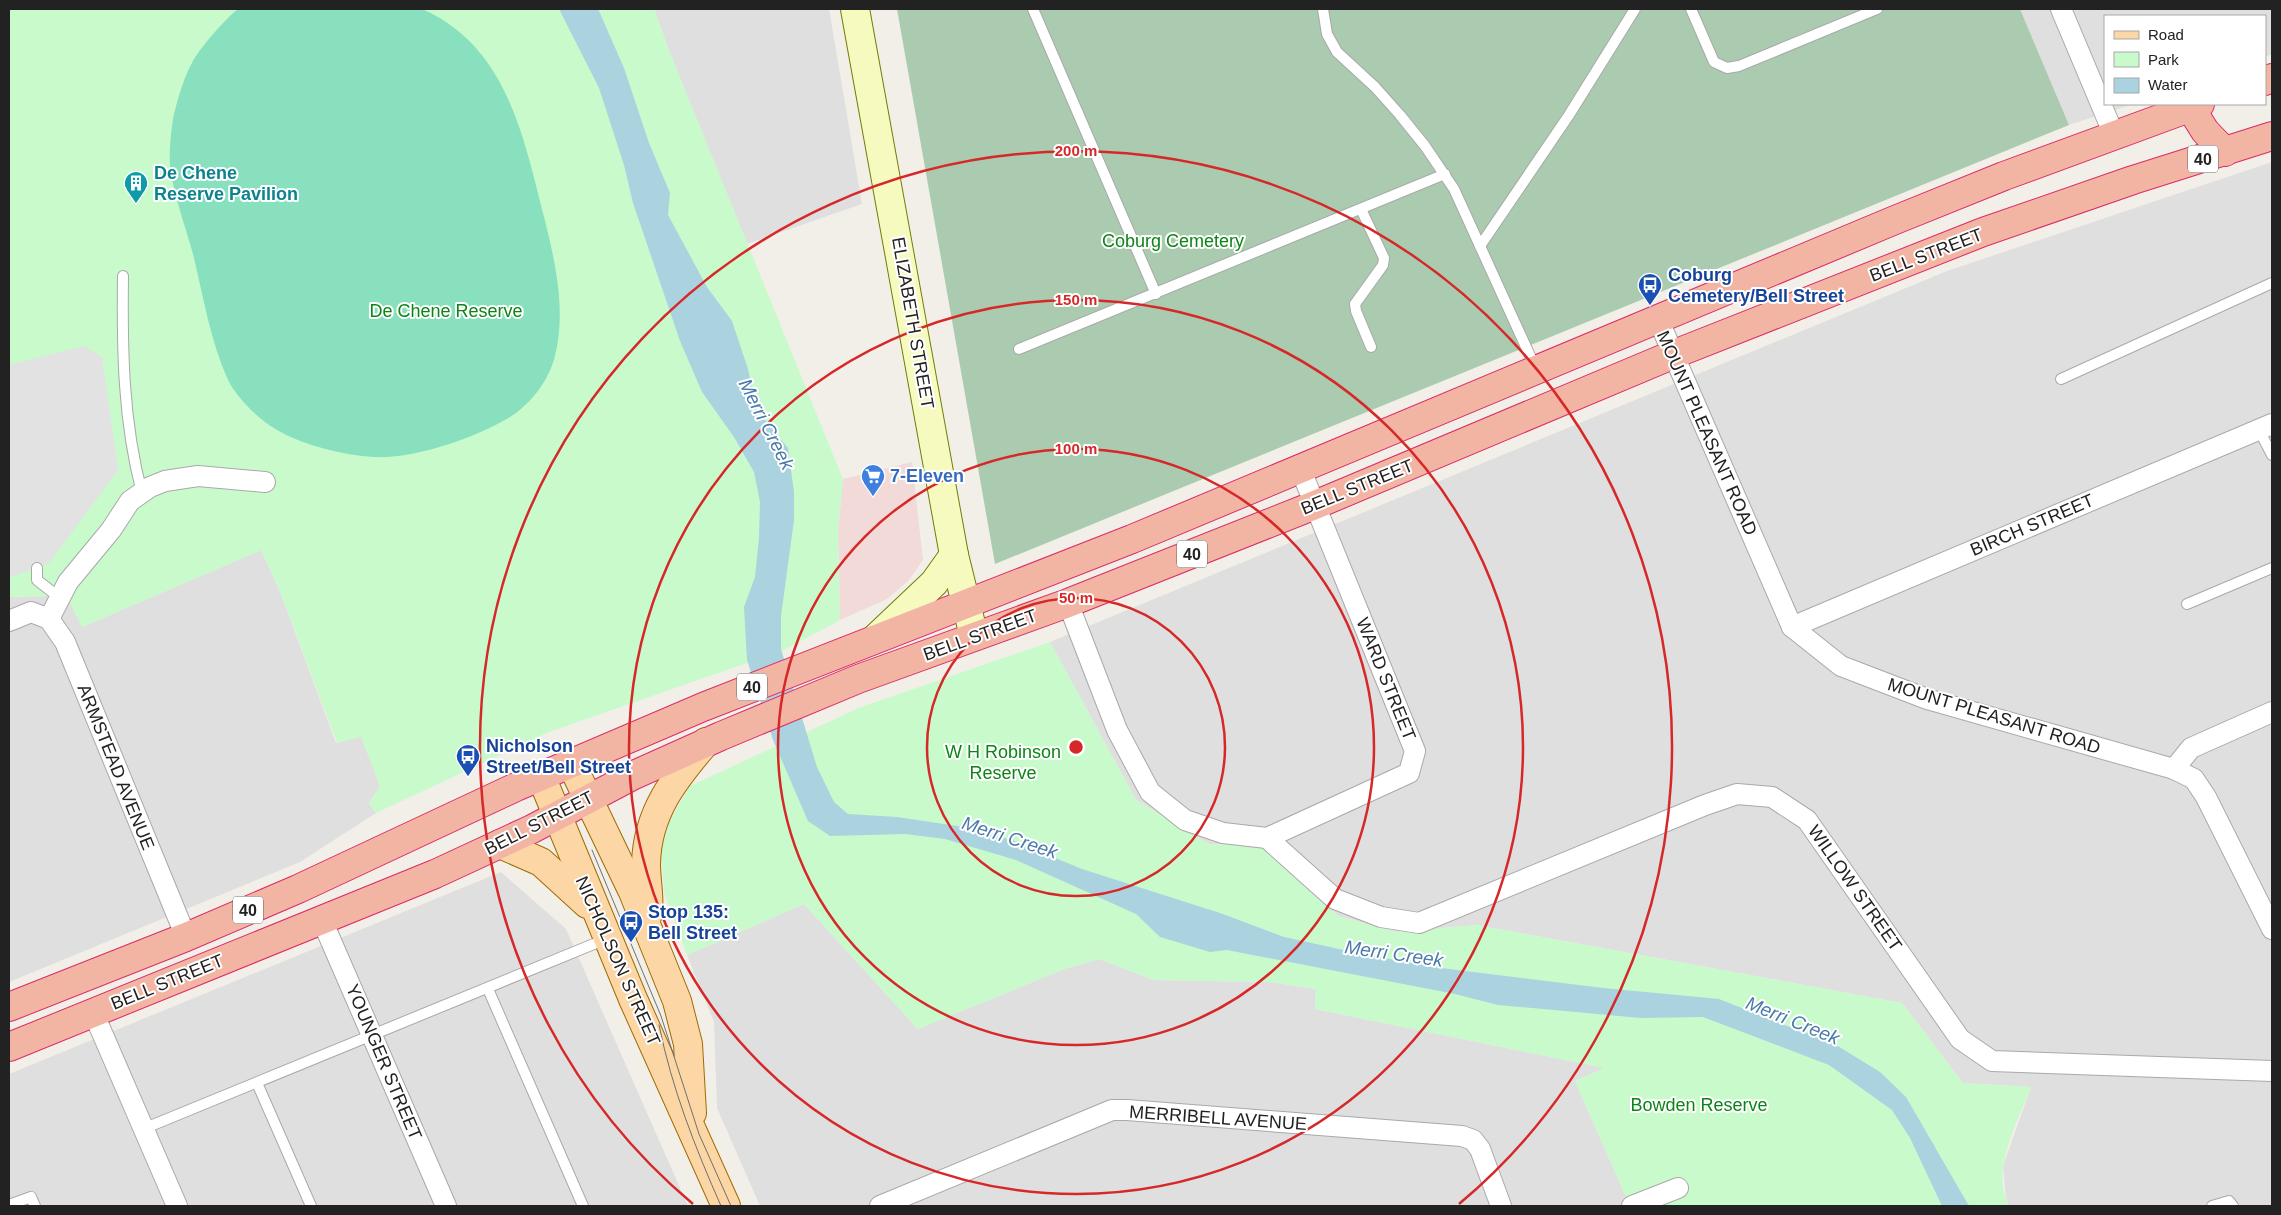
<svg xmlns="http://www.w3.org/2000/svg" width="2281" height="1215" font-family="Helvetica,sans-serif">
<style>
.residential{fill:#e0dfdf}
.commercial{fill:#f2dad9}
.cemetery{fill:#aacbaf}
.park{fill:#c8facc}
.pitch{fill:#88e0be}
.parking{fill:#e2e2e2}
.water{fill:#aad3df}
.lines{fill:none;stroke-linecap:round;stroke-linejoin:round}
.service-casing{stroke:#a9a9a9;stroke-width:12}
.minor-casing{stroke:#a9a9a9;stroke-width:22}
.secondary-casing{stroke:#707d05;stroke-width:30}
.primary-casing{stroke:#a06b00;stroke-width:30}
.trunk-casing{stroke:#dc2a67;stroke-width:30}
.service{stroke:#fff;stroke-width:10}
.minor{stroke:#fff;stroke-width:20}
.secondary{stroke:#f7fabf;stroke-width:28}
.primary{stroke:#fcd6a4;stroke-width:28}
.trunk{stroke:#f2b4a3;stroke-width:28}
.tram{stroke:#707070;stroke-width:1}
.ring{fill:none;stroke:#d62828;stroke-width:2.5}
.labels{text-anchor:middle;stroke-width:4;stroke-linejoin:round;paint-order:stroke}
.shield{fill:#fff;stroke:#646464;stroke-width:1}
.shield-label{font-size:16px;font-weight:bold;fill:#222}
.culture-label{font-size:18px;font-weight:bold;fill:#0d838f;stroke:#fff;text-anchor:start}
.park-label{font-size:18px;fill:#0c8416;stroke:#fff}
.street-label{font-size:18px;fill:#222;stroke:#fff}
.transit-label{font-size:18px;font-weight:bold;fill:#164399;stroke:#fff;text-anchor:start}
.shop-label{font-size:18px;font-weight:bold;fill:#366cbe;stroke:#fff;text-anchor:start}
.water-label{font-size:19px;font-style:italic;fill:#4a7aab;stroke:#fff}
.centre{fill:#d62828;stroke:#fff;stroke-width:2.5}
.ring-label{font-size:15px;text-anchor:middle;font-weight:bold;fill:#d62828;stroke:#fff;stroke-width:4;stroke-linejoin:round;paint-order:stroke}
</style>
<rect width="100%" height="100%" fill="#f2efe9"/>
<!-- residential -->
<g class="residential">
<path d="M654,9H829L862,204L747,244L668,48Z"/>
<path d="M2020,9H2272V54L2265,57V16H2105V104H2133L2069,125Z"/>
<path d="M2272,162V1206H2009L2006,1199L2003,1166L2031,1087L1963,1083L1902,1003L1477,925L1396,932L1338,916L1258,845L1209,844L1136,800L1050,642L1947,271Z"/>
<path d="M261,550L279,589L336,743L361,736L380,786L369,803L376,813L300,862L9,982V597L47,596L69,599L82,627Z"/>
<path d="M501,872L566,929L688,1206H9V1074Z"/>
<path d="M804,904L918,1029L1064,969L1099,959L1154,980L1270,982L1316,989L1315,1009L1605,1068L1575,1081L1630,1206H760L717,1108L714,1022L687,955Z"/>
</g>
<!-- commercial -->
<path class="commercial" d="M912,462L923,560L909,580L887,599L840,620L838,530L843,479Z"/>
<!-- cemetery -->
<path class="cemetery" d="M897,9H2020L2069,125L995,564Z"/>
<!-- park -->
<g class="park">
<path d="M9,9H654L668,48L843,479L838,530L840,620L784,650L549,732L376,813L369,804L380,786L361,737L337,743L279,589L261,550L82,627L68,599L47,596L9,597Z"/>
<path d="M1050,642L1136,800L1209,844L1258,845L1338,916L1396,932L1477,925L1902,1003L1963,1083L2031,1087C2018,1122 1990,1170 2009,1206H1630L1575,1081L1604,1068L1315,1009L1316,989L1270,982L1154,980L1099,959L1064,969L918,1029L804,904L687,955L664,893L661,852L669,822L690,786L861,707Z"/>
</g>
<!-- pitch -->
<path class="pitch" d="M238,9H422C504,45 522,130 542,209C554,256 567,308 555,356C549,380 531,404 510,417C475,438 415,459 374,457C343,455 305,446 277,430C259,420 237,398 228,380C210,340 203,295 193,254C185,225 174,196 170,167C169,152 171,129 174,114C178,98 184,77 192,63C198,50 226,18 238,9Z"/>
<!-- parking -->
<path class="parking" d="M84,346L102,357L118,470L49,563L9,578V365Z"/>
<!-- water -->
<path class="water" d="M559,9H598L599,11L624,68L649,143L670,193L668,215L707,287L732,321L748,369L757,410L788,448L794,492V520L781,616V649L817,767L834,802L848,814L897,817L964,827L1012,840L1082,869L1223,914L1284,937L1362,954L1433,967L1603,988L1719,999L1787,1026L1828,1040L1880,1072L1906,1097L1969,1206H1942L1910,1138L1892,1110L1829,1065L1703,1017L1641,1018L1498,1005L1455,994L1227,950L1210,952L1160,937L1136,914L1016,860L945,839L905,834L830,836L808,821L773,740L747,660L744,607L755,577L759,538L760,502L754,472L734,437L702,392L680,341L633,203L624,165L599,88Z"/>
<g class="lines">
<!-- service casing -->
<g class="service-casing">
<g id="service">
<path d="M1033,9L1156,294"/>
<path d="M1323,9L1327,34L1337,52L1375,87L1400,115L1425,146L1454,189L1536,369"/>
<path d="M1691,9L1714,62L1727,68L1739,66L1877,9"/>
<path d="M1361,209L1384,258L1383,265L1355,304L1356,311L1371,347"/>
<path d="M1480,246L1569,115L1635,9"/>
<path d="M123,276C122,350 123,421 142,493"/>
<path d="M1019,349L1445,174"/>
<path d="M2061,379L2272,283"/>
<path d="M2259,430L2272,455"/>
<path d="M37,568V580L60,598"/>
<path d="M2187,604L2272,568"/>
<path d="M488,989L583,1206"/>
<path d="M257,1083L311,1206"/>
<path d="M143,1129L606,939"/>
<path d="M9,1205L31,1197L35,1206"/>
<path d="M2212,1206L2229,1201L2233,1206"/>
</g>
</g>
<!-- minor casing -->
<g class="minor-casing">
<g id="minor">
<path d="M2061,9L2114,135"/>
<path d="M1658,319L1792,627L1841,666L1927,699L2174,769L2194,779L2206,797L2272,929"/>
<path d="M1068,603L1117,730L1150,792L1185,820L1223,833L1267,838"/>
<path d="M49,619L68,582L111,530L130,501L150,487L165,481L198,476L265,482"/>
<path d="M9,621L31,612L49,619L65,642L186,937"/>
<path d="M1792,627L2272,424"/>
<path d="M2174,769L2191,748L2272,712"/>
<path d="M1267,838L1335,899L1381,917L1419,923L1705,805L1737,794L1772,797L1807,820L1960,1039L1992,1061L2272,1071"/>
<path d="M1267,838L1409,773L1415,751L1300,468"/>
<path d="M321,918L446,1206"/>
<path d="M93,1012L177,1206"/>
<path d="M880,1206L1112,1110H1127L1462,1136L1473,1140L1480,1149L1501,1206"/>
<path d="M1632,1206L1678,1188"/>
</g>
</g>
<!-- secondary casing -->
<g class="secondary-casing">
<g id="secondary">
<path d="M855,9L954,555L974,636"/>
<path d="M877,637L934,583L954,555"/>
</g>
</g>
<!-- primary casing -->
<g class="primary-casing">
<g id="primary">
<path d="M571,763L633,892L677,1001L688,1044L692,1113"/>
<path d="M541,776L633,999L726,1206"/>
<path d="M500,844L541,862L587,904"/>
<path d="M648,914C650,897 646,881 646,864C647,813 674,779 706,742"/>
</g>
</g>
<!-- trunk casing -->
<g class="trunk-casing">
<g id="trunk">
<path d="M2265,81L2272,78"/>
<path d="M2190,107L2205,131L2225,152"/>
<path d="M9,1007L186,937L298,889L516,787L703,707L1132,539L1895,220L2004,176L2200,104"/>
<path d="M9,1047L435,874L532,829L634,775L721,736L858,679L1068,603L1315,505L1672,355L1983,232L2133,180L2272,136"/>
</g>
</g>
<!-- service -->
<use href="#service" class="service"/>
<!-- minor -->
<use href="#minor" class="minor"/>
<!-- secondary -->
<use href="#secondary" class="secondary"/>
<!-- primary -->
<use href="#primary" class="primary"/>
<!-- trunk -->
<use href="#trunk" class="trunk"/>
<!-- tram -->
<g class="tram">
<path d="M592,850L661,1016L699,1134L731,1206"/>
<path d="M659,1025C672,1089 695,1147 721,1206"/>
</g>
</g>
<!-- distance rings -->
<g class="ring">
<circle cx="1076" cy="747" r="149"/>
<circle cx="1076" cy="747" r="298"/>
<circle cx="1076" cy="747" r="447"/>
<path d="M693 1204A596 596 0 1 1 1459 1204"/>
</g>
<!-- icons -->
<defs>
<g id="building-pin" transform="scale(1.25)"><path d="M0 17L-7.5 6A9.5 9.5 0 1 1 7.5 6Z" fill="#0f9aa8" stroke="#fff"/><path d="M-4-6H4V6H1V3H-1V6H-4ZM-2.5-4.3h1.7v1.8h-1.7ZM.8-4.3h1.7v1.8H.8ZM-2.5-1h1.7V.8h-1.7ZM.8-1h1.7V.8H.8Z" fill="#fff"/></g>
<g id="bus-pin" transform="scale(1.25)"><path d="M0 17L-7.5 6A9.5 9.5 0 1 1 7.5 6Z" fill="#1a4fb4" stroke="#fff"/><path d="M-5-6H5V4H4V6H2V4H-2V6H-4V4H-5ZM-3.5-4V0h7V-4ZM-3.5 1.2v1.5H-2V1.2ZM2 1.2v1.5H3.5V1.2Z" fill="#fff"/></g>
<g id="supermarket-pin" transform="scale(1.25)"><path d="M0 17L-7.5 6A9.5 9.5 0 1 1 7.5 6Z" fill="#3f7fe0" stroke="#fff"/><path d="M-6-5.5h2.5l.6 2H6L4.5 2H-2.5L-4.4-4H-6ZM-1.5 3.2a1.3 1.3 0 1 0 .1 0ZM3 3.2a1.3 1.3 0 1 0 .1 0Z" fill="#fff"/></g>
</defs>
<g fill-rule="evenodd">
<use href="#building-pin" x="136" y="183"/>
<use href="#bus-pin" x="1650" y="285"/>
<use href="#supermarket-pin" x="873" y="476"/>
<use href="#bus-pin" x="468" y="756"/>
<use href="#bus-pin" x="631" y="922"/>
</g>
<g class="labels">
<!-- shield labels -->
<g class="shield">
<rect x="2188" y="145.5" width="30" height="27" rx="4"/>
<rect x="1177" y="540.5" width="30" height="27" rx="4"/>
<rect x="737" y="673.5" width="30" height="27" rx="4"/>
<rect x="233" y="896.5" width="30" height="27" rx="4"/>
</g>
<g class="shield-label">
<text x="2203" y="165">40</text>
<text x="1192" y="560">40</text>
<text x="752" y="693">40</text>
<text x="248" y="916">40</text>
</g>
<!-- culture labels -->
<g class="culture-label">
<text x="154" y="179">De Chene<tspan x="154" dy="21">Reserve Pavilion</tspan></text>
</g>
<!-- park labels -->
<g class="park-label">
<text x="1173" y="247">Coburg Cemetery</text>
<text x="446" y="317">De Chene Reserve</text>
<text x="1003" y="758">W H Robinson<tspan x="1003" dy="21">Reserve</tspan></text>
<text x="1699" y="1111">Bowden Reserve</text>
</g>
<!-- street labels -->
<g class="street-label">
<text transform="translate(1926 255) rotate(-21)" y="6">BELL STREET</text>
<text transform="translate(913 323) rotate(80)" y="6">ELIZABETH STREET</text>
<text transform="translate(1707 433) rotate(66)" y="6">MOUNT PLEASANT ROAD</text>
<text transform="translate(1357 487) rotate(-22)" y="6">BELL STREET</text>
<text transform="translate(2032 525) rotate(-23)" y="6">BIRCH STREET</text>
<text transform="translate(980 635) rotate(-20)" y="6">BELL STREET</text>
<text transform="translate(1386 679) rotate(68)" y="6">WARD STREET</text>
<text transform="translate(1994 716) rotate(17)" y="6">MOUNT PLEASANT ROAD</text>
<text transform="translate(116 767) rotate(68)" y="6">ARMSTEAD AVENUE</text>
<text transform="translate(539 823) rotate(-27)" y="6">BELL STREET</text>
<text transform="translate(1855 888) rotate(55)" y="6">WILLOW STREET</text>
<text transform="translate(618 961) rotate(66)" y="6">NICHOLSON STREET</text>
<text transform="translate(167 982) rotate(-22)" y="6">BELL STREET</text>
<text transform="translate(384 1062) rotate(67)" y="6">YOUNGER STREET</text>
<text transform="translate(1218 1118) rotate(4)" y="6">MERRIBELL AVENUE</text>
</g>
<!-- transit labels -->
<g class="transit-label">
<text x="1668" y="281">Coburg<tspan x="1668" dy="21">Cemetery/Bell Street</tspan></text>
<text x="486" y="752">Nicholson<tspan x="486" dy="21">Street/Bell Street</tspan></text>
<text x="648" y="918">Stop 135:<tspan x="648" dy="21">Bell Street</tspan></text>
</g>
<!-- shop labels -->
<g class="shop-label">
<text x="890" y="482">7-Eleven</text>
</g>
<!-- water labels -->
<g class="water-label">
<text transform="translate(767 424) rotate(63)" y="7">Merri Creek</text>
<text transform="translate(1010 837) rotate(18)" y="7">Merri Creek</text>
<text transform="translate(1394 953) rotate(8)" y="7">Merri Creek</text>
<text transform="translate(1793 1020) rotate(22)" y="7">Merri Creek</text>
</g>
</g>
<circle cx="1076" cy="747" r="8" class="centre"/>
<g class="ring-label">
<text x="1076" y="156">200 m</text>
<text x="1076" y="305">150 m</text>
<text x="1076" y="454">100 m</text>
<text x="1076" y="603">50 m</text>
</g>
<!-- border -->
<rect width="2281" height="1215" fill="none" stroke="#222222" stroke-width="20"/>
<!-- legend -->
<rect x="2104" y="15" width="162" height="90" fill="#ffffff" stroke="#a7a7a7"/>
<rect x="2114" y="31" width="25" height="8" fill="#fcd6a4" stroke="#a7a7a7"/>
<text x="2148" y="40" font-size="15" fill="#222222">Road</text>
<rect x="2114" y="52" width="25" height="15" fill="#c8facc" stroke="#a7a7a7"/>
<text x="2148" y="65" font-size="15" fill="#222222">Park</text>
<rect x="2114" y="78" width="25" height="15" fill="#aad3df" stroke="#a7a7a7"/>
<text x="2148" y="90" font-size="15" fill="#222222">Water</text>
</svg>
